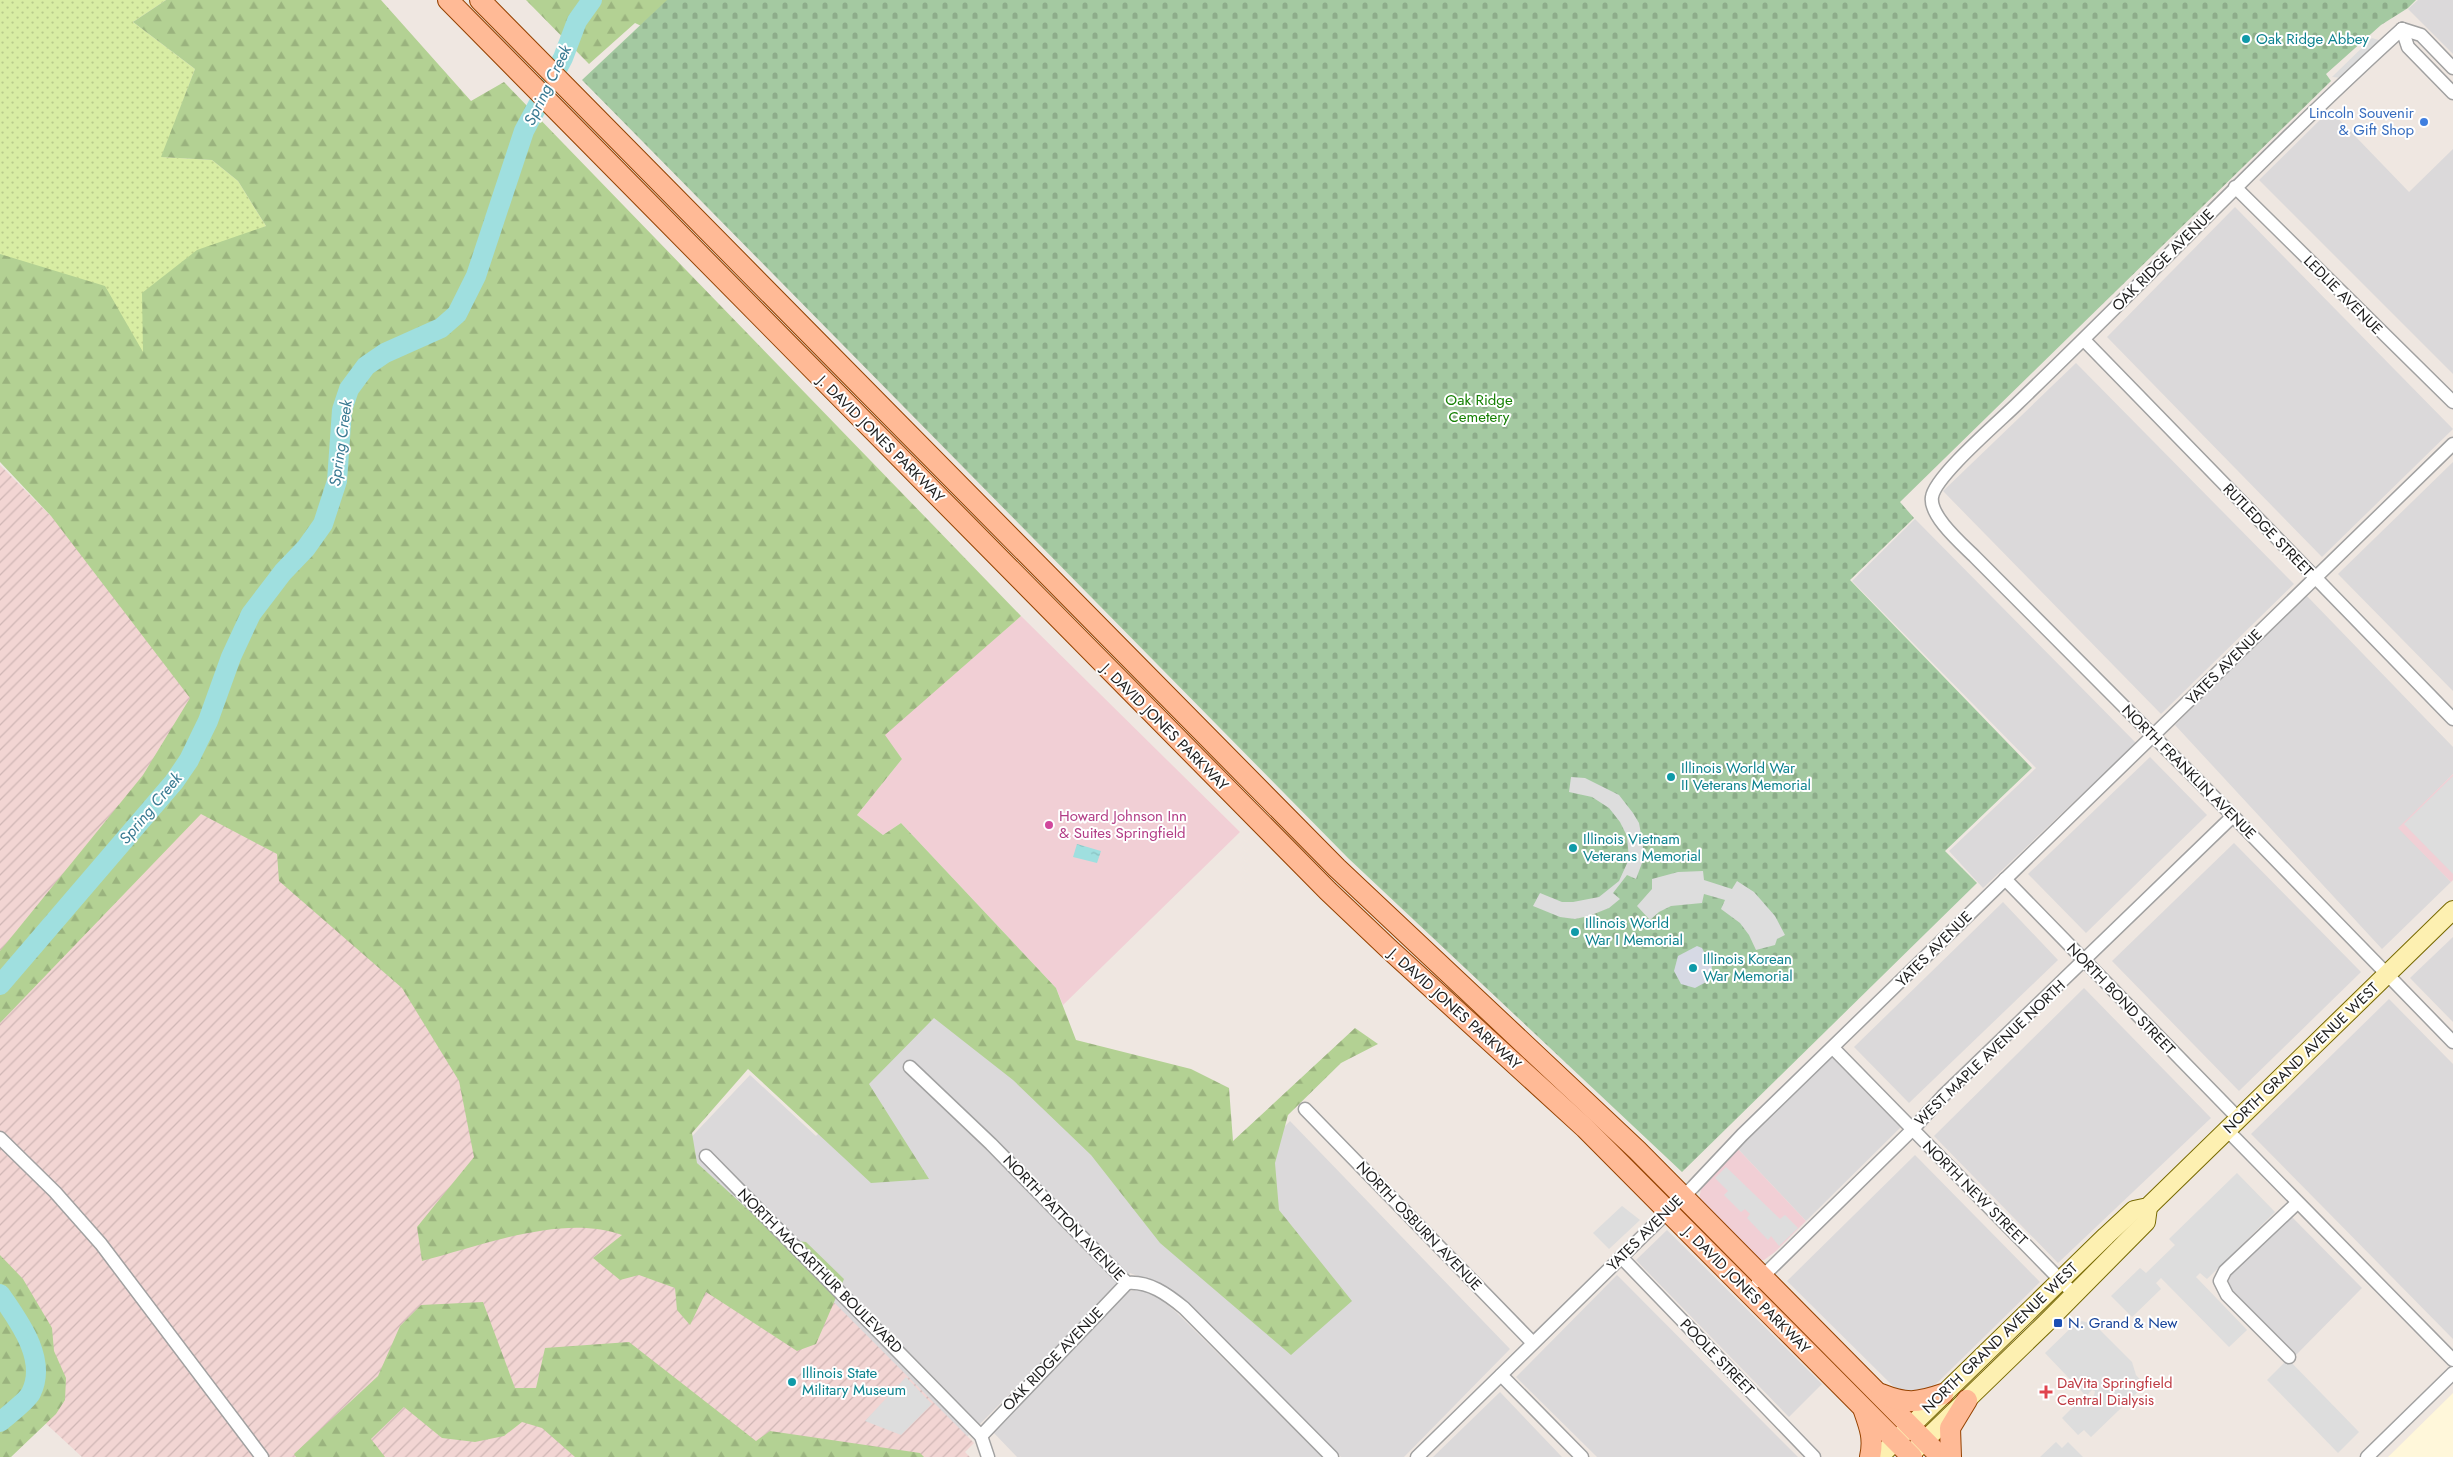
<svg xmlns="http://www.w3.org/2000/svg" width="2453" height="1457" font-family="Jost,sans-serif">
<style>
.residential{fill:#dbd9da}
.commercial{fill:#f1cfd5}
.education{fill:#fff7da}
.military{fill:url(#military-furrows)}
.grass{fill:url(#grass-dots)}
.forest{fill:url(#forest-firs)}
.cemetery{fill:url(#cemetery-stones)}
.parking{fill:#ddd}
.plaza{fill:#d6d9e4}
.water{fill:url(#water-ripples)}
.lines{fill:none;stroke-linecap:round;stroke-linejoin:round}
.river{stroke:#9fdfdf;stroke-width:20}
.street-casing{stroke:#a1a1a1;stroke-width:15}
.secondary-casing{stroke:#776900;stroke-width:20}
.primary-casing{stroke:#954200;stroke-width:22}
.street{stroke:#fff;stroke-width:12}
.secondary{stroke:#fdf0b1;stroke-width:18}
.primary{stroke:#ffba96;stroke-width:20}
.culture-dot{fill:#0f9aa8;stroke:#fff;stroke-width:2}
.shop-dot{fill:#3f7fe0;stroke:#fff;stroke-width:2}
.hotel-dot{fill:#d1479c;stroke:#fff;stroke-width:2}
.transit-dot{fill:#1a4fb4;stroke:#fff;stroke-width:2}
.health-dot{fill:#e0444e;stroke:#fff;stroke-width:2}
.labels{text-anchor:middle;stroke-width:4;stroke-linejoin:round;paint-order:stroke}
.culture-label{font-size:15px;fill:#0d838f;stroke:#fff;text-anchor:start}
.shop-label{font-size:15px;fill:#366cbe;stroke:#fff;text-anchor:end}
.street-label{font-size:15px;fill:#1d1d1d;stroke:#fff}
.park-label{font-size:15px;fill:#168104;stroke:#fff}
.hotel-label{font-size:15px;fill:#b23c85;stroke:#fff;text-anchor:start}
.transit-label{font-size:15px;fill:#164399;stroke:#fff;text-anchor:start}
.health-label{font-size:15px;fill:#be3a42;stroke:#fff;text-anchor:start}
.water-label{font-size:16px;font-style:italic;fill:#397a92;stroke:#fff}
</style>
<defs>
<pattern id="military-furrows" width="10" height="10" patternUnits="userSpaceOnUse" patternTransform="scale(1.25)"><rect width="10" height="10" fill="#f2d5d3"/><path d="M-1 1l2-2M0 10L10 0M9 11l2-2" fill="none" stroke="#cfb6b5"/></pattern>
<pattern id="grass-dots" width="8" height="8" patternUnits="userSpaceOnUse" patternTransform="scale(1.25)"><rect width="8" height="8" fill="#d8eda3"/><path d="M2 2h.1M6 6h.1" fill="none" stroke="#b9cb8c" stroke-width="1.8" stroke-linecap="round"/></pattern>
<pattern id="forest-firs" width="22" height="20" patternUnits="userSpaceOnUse" patternTransform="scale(1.25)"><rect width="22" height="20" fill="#b3d193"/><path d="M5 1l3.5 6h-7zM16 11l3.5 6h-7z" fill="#9ab37e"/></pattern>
<pattern id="cemetery-stones" width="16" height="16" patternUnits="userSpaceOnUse" patternTransform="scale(1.25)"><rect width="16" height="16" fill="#a4c9a1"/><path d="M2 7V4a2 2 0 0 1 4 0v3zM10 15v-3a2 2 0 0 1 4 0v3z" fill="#8dac8a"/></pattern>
<pattern id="water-ripples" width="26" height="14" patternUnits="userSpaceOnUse" patternTransform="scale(1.25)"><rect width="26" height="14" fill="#9fdfdf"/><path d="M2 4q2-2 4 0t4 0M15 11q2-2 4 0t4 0" fill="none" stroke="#88bfbf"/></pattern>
</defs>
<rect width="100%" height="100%" fill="#efe7e1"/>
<!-- residential -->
<g class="residential">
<path d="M2418,0H2453V54L2408,9Z"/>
<path d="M2330,110L2409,192L2453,149V374L2259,180Z"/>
<path d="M2235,207L2453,429L2322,557L2107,337Z"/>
<path d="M2076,363L2294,584L2161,714L1943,491Z"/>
<path d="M2453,462V691L2338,574Z"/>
<path d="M1915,519L2136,743L1983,888L1949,851L2036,768L1852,581Z"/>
<path d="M2306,595L2453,747V774L2399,828L2451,882L2382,949L2175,725Z"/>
<path d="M2150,757L2207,815L2086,933L2028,874Z"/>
<path d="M2234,843L2361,972L2239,1091L2112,961Z"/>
<path d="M2003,902L2058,960L1909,1103L1854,1047Z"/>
<path d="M2453,937V1022L2410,978Z"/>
<path d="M2084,988L2211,1118L2058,1263L1934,1136Z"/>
<path d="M2389,999L2453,1064V1339L2251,1134Z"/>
<path d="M946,1005L1229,1184L1290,1121L1510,1349L1404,1457H1341L1166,1287L1130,1273L967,1437L680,1149L750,1075L816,1136Z"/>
<path d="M1833,1056L1901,1127L1806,1221L1738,1149Z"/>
<path d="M1915,1155L2040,1282L1938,1382L1930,1388L1912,1392L1897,1390L1787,1281Z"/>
<path d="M2289,1214L2362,1288L2294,1357L2226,1286L2225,1276Z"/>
<path d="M1667,1230L1822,1384L1789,1417L1636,1260Z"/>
<path d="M1617,1275L1798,1457H1597L1516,1377Z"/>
<path d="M1139,1289L1153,1293L1176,1312L1322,1457H1017L993,1432L1038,1379L1125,1292Z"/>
<path d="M1500,1392L1562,1457H1433Z"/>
</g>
<!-- commercial -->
<g class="commercial">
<path d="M1021,616L1240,832L1063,1005L1056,988L901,823L883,835L857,815L902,759L884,735Z"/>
<path d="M2453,774V880L2451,882L2398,828Z"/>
<path d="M1738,1149L1806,1221L1775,1252L1764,1260H1756L1699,1201L1701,1188Z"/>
</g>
<!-- education -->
<path class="education" d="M2453,1393V1457H2388Z"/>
<!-- military -->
<path class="military" d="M0,465L974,1443L965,1452L970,1457H82L0,1381Z"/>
<!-- grass -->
<path class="grass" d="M0,0H166L133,22L195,69L162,157L212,160L238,181L266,226L255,231L144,353L0,254Z"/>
<!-- forest -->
<g class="forest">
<path d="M166,0H381L471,101L504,82L1021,616L885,735L902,759L857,815L883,835L901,823L1056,988L1076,1040L1191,1069L1229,1088L1233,1141L1355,1028L1378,1044L1341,1063L1288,1115L1275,1163L1279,1210L1352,1301L1291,1355L1160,1243L1091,1155L1013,1080L934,1018L869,1084L929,1179L871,1183L748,1069L692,1133L697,1163L780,1239L806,1242L844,1279L816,1344L797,1351L706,1292L690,1325L677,1310L675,1288L639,1275L620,1280L593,1258L622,1235C564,1213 480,1246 422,1261L417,1227L474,1157L459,1081L402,988L279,881L277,854L201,814L0,1023V951L143,775L190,698L51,516L0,462V254L105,286L143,352L142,293L197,250L266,226L238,181L212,160L161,157L195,69L133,22Z"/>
<path d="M526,0H752L673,41L635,23L589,64Z"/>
<path d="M0,1255L23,1279L52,1328L54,1351L66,1378L65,1400L56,1414L11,1457H0Z"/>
<path d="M483,1302L515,1388H536L545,1348L629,1342L756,1441L770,1431L920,1453L924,1457H575L542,1428L522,1422L504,1436L475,1442L442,1438L404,1407L371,1439L385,1457H296L294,1454L378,1376L400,1326L421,1305Z"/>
</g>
<!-- cemetery -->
<path class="cemetery" d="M667,0H2416L2408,8L2381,25L2326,74L2331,81L1900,502L1914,518L1850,580L2032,768L1945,851L1977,883L1682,1172L1348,858L582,80Z"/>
<!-- parking -->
<g class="parking">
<path d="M2372,38L2382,41L2343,78L2332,77Z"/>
<path d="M2453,776V874L2404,824Z"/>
<path d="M1571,777L1585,778L1619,795L1633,813L1639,823L1643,845L1642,863L1636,879L1627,875L1613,893L1620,899L1609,908L1589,916L1575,919L1560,917L1533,906L1540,893L1562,902H1573L1599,897L1619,881L1629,859L1627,836L1620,822L1609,808L1592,797L1569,792Z"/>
<path d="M1703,871L1704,880L1732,889L1737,881L1754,892L1775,916L1785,935L1777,939L1775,945L1756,950L1749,935L1740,923L1721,909L1725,900L1704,894L1702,903L1671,906L1659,912L1650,920L1637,906L1652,889V879L1678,872Z"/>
<path d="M1726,1167L1780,1219L1785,1215L1798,1228L1779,1246L1771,1236L1768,1240L1747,1218L1750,1214L1745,1209L1741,1212L1724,1195L1728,1191L1715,1178Z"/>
<path d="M2237,1173L2275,1212L2207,1279L2200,1273L2196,1277L2247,1330L2229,1347L2161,1278L2156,1283L2161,1289L2132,1317L2111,1296L2140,1268L2146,1273L2175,1245L2169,1239Z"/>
<path d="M1622,1206L1640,1220L1609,1249L1593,1233Z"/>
<path d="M2082,1321L2095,1325L2132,1362L2136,1375L2145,1385L2091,1437L2084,1430L2078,1435L2062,1418L2083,1397L2089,1403H2092L2095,1391L2092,1390L2086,1396L2045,1353L2076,1323Z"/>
<path d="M2288,1359L2359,1432L2338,1453L2267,1380Z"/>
<path d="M906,1377L932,1404L901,1435L865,1421Z"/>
<path d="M2056,1442L2062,1448L2068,1442L2083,1457H2040Z"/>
</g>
<!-- plaza -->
<path class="plaza" d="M1697,946L1702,948L1712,967L1708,981L1695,988L1681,984L1674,971L1678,956Z"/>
<!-- water -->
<path class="water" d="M1077,844L1101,851L1097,863L1073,857Z"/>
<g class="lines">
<!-- river -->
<g class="river">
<path d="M0,985L174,782L189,760L208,721L231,657L251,614L283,572L306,548L323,524L337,481L342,410L349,389L366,366L385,353L441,328L457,314L476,276L524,131L563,58L577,21L592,0"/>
<path d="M0,1294C18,1320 48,1359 31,1393C27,1401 8,1415 0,1422"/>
</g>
<!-- street casing -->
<g class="street-casing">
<g id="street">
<path d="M2402,29C2270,149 2147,279 2018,403C2000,421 1935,476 1932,497C1929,516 1962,544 1975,557L2233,816L2453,1042"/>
<path d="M2402,29L2408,47L2453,93"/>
<path d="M2402,29L2421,35L2453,68"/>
<path d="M2235,187L2453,402"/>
<path d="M2084,340L2453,719"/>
<path d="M2005,879L2239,1119"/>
<path d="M1833,1048L2075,1295"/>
<path d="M910,1067L991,1144L1127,1283C1149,1281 1167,1294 1184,1308L1332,1457"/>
<path d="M1305,1109L1533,1343"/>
<path d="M2227,1130L2453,1360"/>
<path d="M0,1138L55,1192L101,1244L262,1457"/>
<path d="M706,1156L981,1436L988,1457"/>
<path d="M1621,1257L1814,1457"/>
<path d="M1758,1281L1913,1129L1943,1096L2233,816"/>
<path d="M2289,1357L2227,1295L2220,1281L2225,1271L2297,1203"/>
<path d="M1501,1375L1582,1457"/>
<path d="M981,1436L1127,1283"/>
<path d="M1417,1457L1693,1187L1742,1135L2453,444"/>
<path d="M2367,1457L2453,1373"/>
</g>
</g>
<!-- secondary casing -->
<g class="secondary-casing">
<g id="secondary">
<path d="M1915,1450L2046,1323L2146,1222L2148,1207"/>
<path d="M1879,1457L2106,1236L2134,1210L2148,1207L2453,910"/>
</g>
</g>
<!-- primary casing -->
<g class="primary-casing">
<g id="primary">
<path d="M448,0L1328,891L1388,948L1585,1128L1912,1457"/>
<path d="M480,0L1337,868L1637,1150L1941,1457"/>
<path d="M1881,1394C1906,1404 1917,1403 1943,1394"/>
<path d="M1864,1411C1870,1428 1874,1439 1870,1457"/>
<path d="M1951,1457L1950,1428L1967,1400"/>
</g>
</g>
<!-- street -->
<use href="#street" class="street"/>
<!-- secondary -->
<use href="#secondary" class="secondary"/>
<!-- primary -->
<use href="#primary" class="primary"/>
</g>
<!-- markers -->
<g class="culture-dot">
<circle cx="2246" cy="39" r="5"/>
<circle cx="1671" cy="777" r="5"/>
<circle cx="1573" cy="848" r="5"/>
<circle cx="1575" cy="932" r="5"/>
<circle cx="1693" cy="968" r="5"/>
<circle cx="792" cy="1382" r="5"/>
</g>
<circle class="shop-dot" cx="2424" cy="122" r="5"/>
<circle class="hotel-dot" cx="1049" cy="825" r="5"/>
<rect class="transit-dot" x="2053" y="1318" width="10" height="10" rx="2.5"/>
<path class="health-dot" d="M2043.5 1384.5h5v5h5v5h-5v5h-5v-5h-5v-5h5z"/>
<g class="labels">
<!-- culture labels -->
<g class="culture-label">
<text x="2256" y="44">Oak Ridge Abbey</text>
<text x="1681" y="773">Illinois World War<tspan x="1681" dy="17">II Veterans Memorial</tspan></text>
<text x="1583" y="844">Illinois Vietnam<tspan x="1583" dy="17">Veterans Memorial</tspan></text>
<text x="1585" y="928">Illinois World<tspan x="1585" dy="17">War I Memorial</tspan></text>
<text x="1703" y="964">Illinois Korean<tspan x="1703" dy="17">War Memorial</tspan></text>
<text x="802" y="1378">Illinois State<tspan x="802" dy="17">Military Museum</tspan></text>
</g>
<!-- shop labels -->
<g class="shop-label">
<text x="2414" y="118">Lincoln Souvenir<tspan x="2414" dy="17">&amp; Gift Shop</tspan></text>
</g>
<!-- street labels -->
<g class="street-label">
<text transform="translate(2163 260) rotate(-45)" y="5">OAK RIDGE AVENUE</text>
<text transform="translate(2343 295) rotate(45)" y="5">LEDLIE AVENUE</text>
<text transform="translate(881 439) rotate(45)" y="5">J. DAVID JONES PARKWAY</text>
<text transform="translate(2268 530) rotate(46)" y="5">RUTLEDGE STREET</text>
<text transform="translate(2224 667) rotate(-45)" y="5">YATES AVENUE</text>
<text transform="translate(1165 727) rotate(45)" y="5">J. DAVID JONES PARKWAY</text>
<text transform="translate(2189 772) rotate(45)" y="5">NORTH FRANKLIN AVENUE</text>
<text transform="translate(1934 949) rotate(-45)" y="5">YATES AVENUE</text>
<text transform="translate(2121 999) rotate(46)" y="5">NORTH BOND STREET</text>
<text transform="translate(1455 1009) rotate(42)" y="5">J. DAVID JONES PARKWAY</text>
<text transform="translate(1990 1053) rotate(-44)" y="5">WEST MAPLE AVENUE NORTH</text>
<text transform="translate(2301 1058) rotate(-44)" y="5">NORTH GRAND AVENUE WEST</text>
<text transform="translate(1975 1193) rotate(45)" y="5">NORTH NEW STREET</text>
<text transform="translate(1064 1218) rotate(46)" y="5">NORTH PATTON AVENUE</text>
<text transform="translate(1419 1226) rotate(46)" y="5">NORTH OSBURN AVENUE</text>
<text transform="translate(1645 1233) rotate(-45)" y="5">YATES AVENUE</text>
<text transform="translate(820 1271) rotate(45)" y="5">NORTH MACARTHUR BOULEVARD</text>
<text transform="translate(1747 1290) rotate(45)" y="5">J. DAVID JONES PARKWAY</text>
<text transform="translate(2000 1338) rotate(-44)" y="5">NORTH GRAND AVENUE WEST</text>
<text transform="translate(1717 1357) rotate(46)" y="5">POOLE STREET</text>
<text transform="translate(1053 1359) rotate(-46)" y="5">OAK RIDGE AVENUE</text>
</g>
<!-- park labels -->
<g class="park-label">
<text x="1479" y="405">Oak Ridge<tspan x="1479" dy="17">Cemetery</tspan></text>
</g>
<!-- hotel labels -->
<g class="hotel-label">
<text x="1059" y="821">Howard Johnson Inn<tspan x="1059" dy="17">&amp; Suites Springfield</tspan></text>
</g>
<!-- transit labels -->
<g class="transit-label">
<text x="2068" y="1328">N. Grand &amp; New</text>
</g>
<!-- health labels -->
<g class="health-label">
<text x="2057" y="1388">DaVita Springfield<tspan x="2057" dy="17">Central Dialysis</tspan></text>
</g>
<!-- water labels -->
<g class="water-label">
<text transform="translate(547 85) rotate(-64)" y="6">Spring Creek</text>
<text transform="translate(340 443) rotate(-82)" y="6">Spring Creek</text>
<text transform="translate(150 808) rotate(-50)" y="6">Spring Creek</text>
</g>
</g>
</svg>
